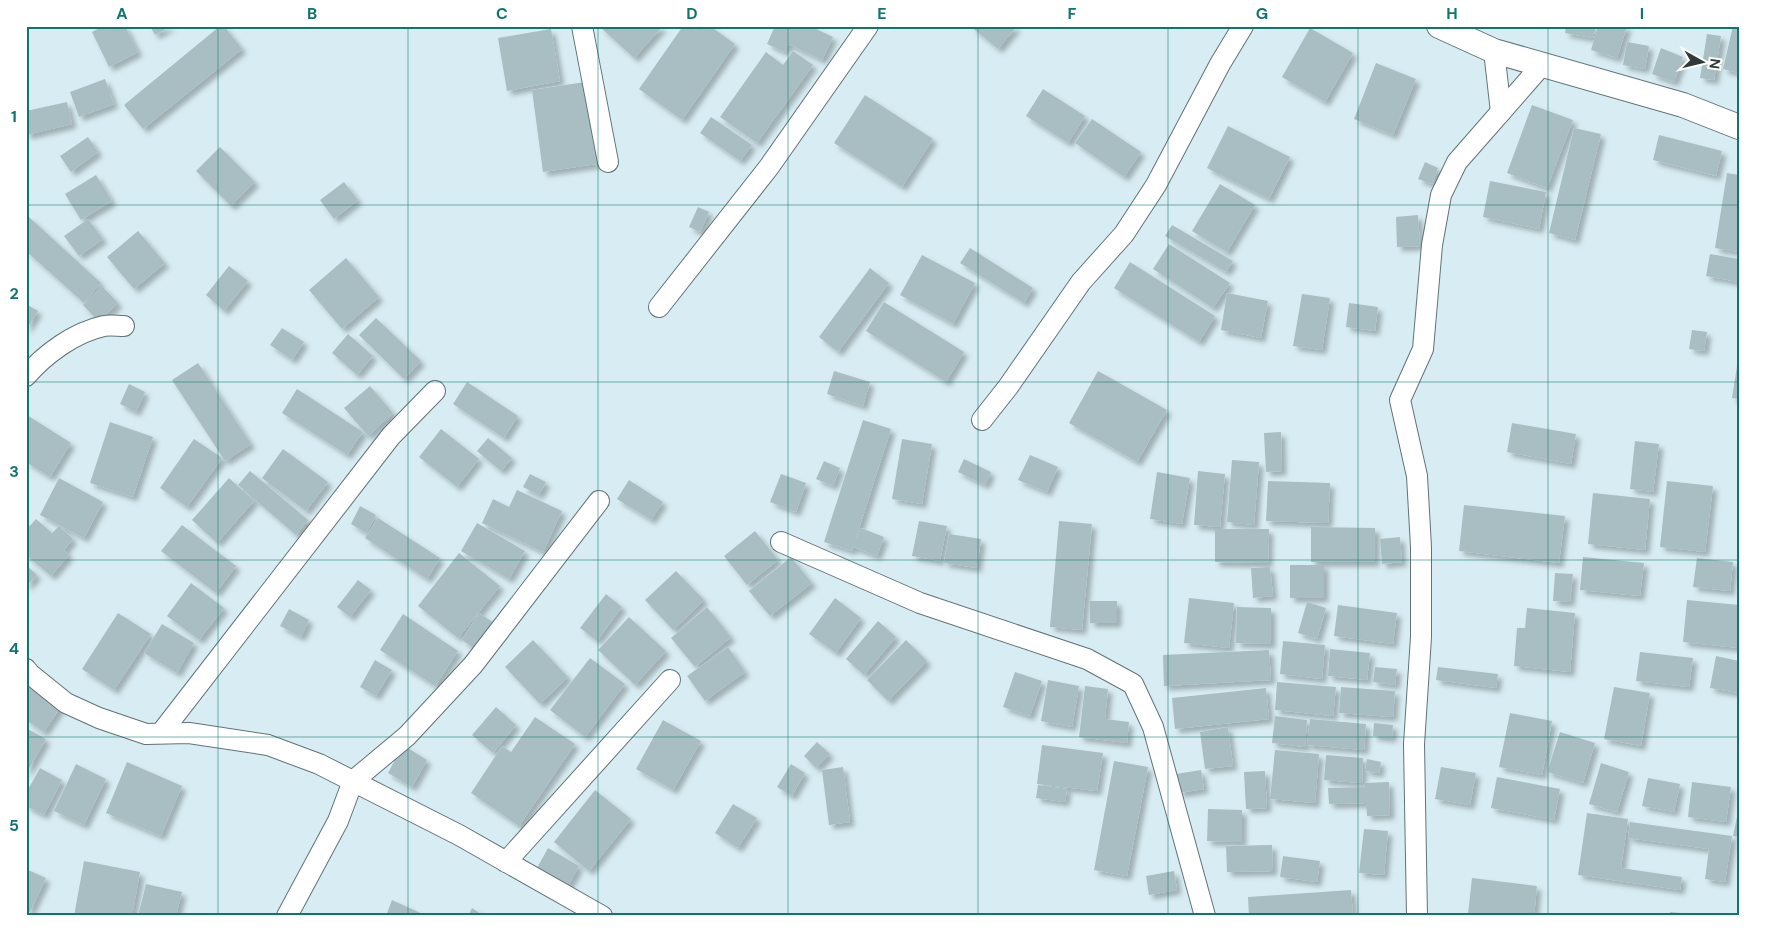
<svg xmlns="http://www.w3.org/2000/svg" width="1765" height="942" font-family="'DM Sans',sans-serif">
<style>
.building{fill:#a9bec3;filter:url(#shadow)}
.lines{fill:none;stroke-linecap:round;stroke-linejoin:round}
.minor-casing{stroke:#617378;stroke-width:22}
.tertiary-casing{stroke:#617378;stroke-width:26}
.minor{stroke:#fff;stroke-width:20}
.tertiary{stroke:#fff;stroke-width:24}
.grid{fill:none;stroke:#0f766e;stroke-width:1;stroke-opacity:0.55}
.neatline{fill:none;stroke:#0f766e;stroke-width:2}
.grid-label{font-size:16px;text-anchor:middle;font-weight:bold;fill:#0f766e}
</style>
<defs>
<filter id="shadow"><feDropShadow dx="4.5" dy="4.5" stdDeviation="2.5" flood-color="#0004"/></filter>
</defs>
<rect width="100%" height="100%" fill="#d8edf3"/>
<!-- building -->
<g class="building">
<path d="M103,26H125L138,52L109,67L92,32Z"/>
<path d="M150,26H171L155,35Z"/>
<path d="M220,26H224L242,49L143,129L124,105Z"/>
<path d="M599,26H663L634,58Z"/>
<path d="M683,26H710L735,44L682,120L639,89Z"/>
<path d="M775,26H810L833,37L822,60L788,44L785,52L767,44Z"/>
<path d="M970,26H1017L998,49Z"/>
<path d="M1566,26H1596L1593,38L1565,33Z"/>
<path d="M1598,26H1627L1617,58L1591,50Z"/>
<path d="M1733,26H1739V73L1723,69Z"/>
<path d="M1310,28L1353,53L1325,102L1282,77Z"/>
<path d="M551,29L560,81L507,91L498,38Z"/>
<path d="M1707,34L1721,36L1714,80L1700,78Z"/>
<path d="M1627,42L1649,46L1645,69L1623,65Z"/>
<path d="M1661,48L1683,57L1674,82L1652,74Z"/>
<path d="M793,51L813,65L757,143L720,117L766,52L783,65Z"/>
<path d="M1376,63L1416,79L1393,135L1354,119Z"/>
<path d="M105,79L114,104L79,117L70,92Z"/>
<path d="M585,82L596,164L543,172L532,90Z"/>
<path d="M1043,89L1085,116L1068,143L1026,116Z"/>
<path d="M865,95L933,139L902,187L834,143Z"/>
<path d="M67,102L72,124L26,135V111Z"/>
<path d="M1532,105L1573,120L1547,188L1507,173Z"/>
<path d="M711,117L752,145L740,161L700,133Z"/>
<path d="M1092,119L1141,152L1124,177L1075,143Z"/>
<path d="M1228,126L1290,157L1269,199L1207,168Z"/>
<path d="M1574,128L1601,134L1575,240L1549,233Z"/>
<path d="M1659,135L1722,151L1716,176L1653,160Z"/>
<path d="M88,137L98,152L71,172L60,156Z"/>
<path d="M220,147L255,182L231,206L196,171Z"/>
<path d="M1425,162L1438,168L1432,184L1418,179Z"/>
<path d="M1727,173L1739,175V252L1715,248Z"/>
<path d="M96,175L112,201L81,220L65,194Z"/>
<path d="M1490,181L1546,192L1539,229L1483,217Z"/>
<path d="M344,182L358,200L334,219L320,200Z"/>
<path d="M1220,184L1255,205L1227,252L1192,231Z"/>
<path d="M698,207L709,212L700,232L689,227Z"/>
<path d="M1418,215L1420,246L1397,247L1396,217Z"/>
<path d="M29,217L101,283L84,303L26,251V219Z"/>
<path d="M88,219L103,239L79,256L64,236Z"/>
<path d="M1172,225L1233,261L1226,272L1165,236Z"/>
<path d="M138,231L165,263L134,289L107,257Z"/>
<path d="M1169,244L1230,283L1213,308L1153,269Z"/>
<path d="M970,248L1033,288L1024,303L960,263Z"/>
<path d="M1710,254L1739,259V282L1706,276Z"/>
<path d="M922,255L975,283L953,324L900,295Z"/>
<path d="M346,258L379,297L342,329L309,290Z"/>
<path d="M1130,262L1215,316L1199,342L1114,288Z"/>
<path d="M229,266L248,281L224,311L206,295Z"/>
<path d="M870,268L889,283L838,352L819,337Z"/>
<path d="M102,286L118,303L99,322L83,305Z"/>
<path d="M1227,293L1268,301L1261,338L1221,330Z"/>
<path d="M1302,294L1330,298L1322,350L1293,346Z"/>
<path d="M884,302L964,352L946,382L866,331Z"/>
<path d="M1349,303L1378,307L1375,331L1346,327Z"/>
<path d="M26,304L38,311L26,330Z"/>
<path d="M376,318L421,361L404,379L359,335Z"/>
<path d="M282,328L304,342L292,360L270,345Z"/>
<path d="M1692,330L1707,332L1704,351L1689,349Z"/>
<path d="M348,334L373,356L357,375L332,353Z"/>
<path d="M1738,360L1739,361V399L1732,398Z"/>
<path d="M198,363L251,444L225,461L172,380Z"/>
<path d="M834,371L870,382L863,406L827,394Z"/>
<path d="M1098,371L1167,410L1137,462L1069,423Z"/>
<path d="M467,382L518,416L504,438L453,404Z"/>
<path d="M129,384L145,392L136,412L120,404Z"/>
<path d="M370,386L393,413L368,436L344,408Z"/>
<path d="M297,389L363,432L347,455L282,413Z"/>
<path d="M27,415L71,443L50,477L26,462Z"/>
<path d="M863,420L891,429L855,541L861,528L884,537L877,556L853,547L852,551L824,542Z"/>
<path d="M110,422L153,437L133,497L90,483Z"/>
<path d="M1512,423L1576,434L1571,464L1507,452Z"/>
<path d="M441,429L479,459L457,487L419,457Z"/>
<path d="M1281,432L1282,471L1266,472L1264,433Z"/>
<path d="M488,438L512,458L501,471L477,451Z"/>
<path d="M194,439L222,458L187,507L160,488Z"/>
<path d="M902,439L932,444L922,504L892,499Z"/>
<path d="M1635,441L1659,444L1653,492L1630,489Z"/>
<path d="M283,449L328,482L306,511L262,478Z"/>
<path d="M1030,455L1058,467L1047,492L1018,480Z"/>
<path d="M964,459L991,472L985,485L958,472Z"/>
<path d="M1232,460L1259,462L1254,525L1227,522Z"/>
<path d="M824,461L840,468L833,486L816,479Z"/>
<path d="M250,471L308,520L296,535L238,485Z"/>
<path d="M1198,471L1225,474L1220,527L1194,525Z"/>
<path d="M1157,472L1190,478L1182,524L1150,519Z"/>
<path d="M530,474L546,482L539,495L523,487Z"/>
<path d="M781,474L806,483L796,512L770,502Z"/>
<path d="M59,478L103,502L84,538L40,515Z"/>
<path d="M229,478L254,501L217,543L192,520Z"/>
<path d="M629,480L663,502L651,520L617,499Z"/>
<path d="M1268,481L1330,483L1328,523L1266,521Z"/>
<path d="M1667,481L1713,486L1705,552L1660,547Z"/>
<path d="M517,490L562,511L543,552L482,523L493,499L509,507Z"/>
<path d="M1593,493L1650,499L1645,550L1588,544Z"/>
<path d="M1464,505L1565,516L1559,563L1459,551Z"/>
<path d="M360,506L376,515L366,533L351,524Z"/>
<path d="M378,518L440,558L427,579L365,538Z"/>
<path d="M36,519L52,533L59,526L73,539L64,550L69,555L51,576L26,555V530Z"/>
<path d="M919,521L947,526L940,561L912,556Z"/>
<path d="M1059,521L1092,524L1082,630L1050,627Z"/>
<path d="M477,523L525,551L509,579L461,551Z"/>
<path d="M182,525L236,566L216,593L161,551Z"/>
<path d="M1311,527L1375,528V562H1311Z"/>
<path d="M1215,529H1269L1268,563L1215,562Z"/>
<path d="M755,531L778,560L747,585L724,556Z"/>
<path d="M949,534L981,539L977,568L944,563Z"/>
<path d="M1400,537L1402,562L1382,564L1380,539Z"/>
<path d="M459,553L500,586L458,638L418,606Z"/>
<path d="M791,557L812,583L770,616L749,591Z"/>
<path d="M1583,557L1644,563L1640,596L1580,590Z"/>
<path d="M1697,558L1733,562L1730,591L1693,587Z"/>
<path d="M26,565L37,575L26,587Z"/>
<rect x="1290" y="565" width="34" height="33"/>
<path d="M1270,567L1273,596L1253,598L1251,568Z"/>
<path d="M676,571L704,600L673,630L645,600Z"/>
<path d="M1555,573L1573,574L1570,602L1553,601Z"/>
<path d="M358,580L371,590L350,617L337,607Z"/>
<path d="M191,583L224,608L199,640L167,616Z"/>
<path d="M606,594L622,607L597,641L580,628Z"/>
<path d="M835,598L861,618L836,653L809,634Z"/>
<path d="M1189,598L1234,603L1229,648L1184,643Z"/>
<path d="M1687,600L1739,605V648L1683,642Z"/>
<rect x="1090" y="601" width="27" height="22"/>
<path d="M1307,602L1326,608L1317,639L1298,633Z"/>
<path d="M1338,605L1397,613L1393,644L1334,636Z"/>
<path d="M707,607L731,637L695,667L671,638Z"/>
<path d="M1237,607L1271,608V644L1236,643Z"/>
<path d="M1527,608L1575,613L1570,672L1514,666L1517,628H1525Z"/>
<path d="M289,609L309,620L301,637L280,626Z"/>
<path d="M118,613L151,634L114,690L82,669Z"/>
<path d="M479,613L494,623L476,650L462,640Z"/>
<path d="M403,614L458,651L435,686L380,650Z"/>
<path d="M629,617L666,651L635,685L598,650Z"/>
<path d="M878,621L896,637L864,675L846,659Z"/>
<path d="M162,624L194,643L177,673L144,653Z"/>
<path d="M533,640L568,677L540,704L505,667Z"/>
<path d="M906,640L927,661L888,701L867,680Z"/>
<path d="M1283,641L1325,645L1322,679L1280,674Z"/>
<path d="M728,647L745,672L705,701L687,676Z"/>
<path d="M1330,649L1370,653L1367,680L1328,676Z"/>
<path d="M1269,650L1271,680L1164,686L1163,655Z"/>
<path d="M1640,652L1693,658L1689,687L1636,681Z"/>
<path d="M1716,656L1739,661V693L1710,688Z"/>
<path d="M590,658L625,684L585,737L550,710Z"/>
<path d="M375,660L392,670L376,696L360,687Z"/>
<path d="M1375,667L1397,669L1395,685L1373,682Z"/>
<path d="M1438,667L1498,674L1496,688L1436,680Z"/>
<path d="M1015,672L1042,681L1030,716L1003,707Z"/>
<path d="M26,677L64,702L44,732L26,720Z"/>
<path d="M1048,680L1079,686L1072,727L1041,721Z"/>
<path d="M1277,682L1336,687L1333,716L1275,710Z"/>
<path d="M1085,686L1108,689L1105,719L1129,722L1127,743L1079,737Z"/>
<path d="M1341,687L1395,691L1393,717L1339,713Z"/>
<path d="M1614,687L1650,693L1641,746L1604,739Z"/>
<path d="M1266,688L1269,719L1175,729L1172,698Z"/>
<path d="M496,707L516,725L493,753L472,735Z"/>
<path d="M1510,713L1552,721L1542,775L1499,767Z"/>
<path d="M1275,716L1307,720L1305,747L1272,743Z"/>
<path d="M535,717L575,744L519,826L471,793L502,746L511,752Z"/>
<path d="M1310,719L1366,724L1364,750L1307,745Z"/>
<path d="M663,720L701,741L673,790L636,769Z"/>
<path d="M1374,723L1393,725L1392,738L1373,736Z"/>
<path d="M1228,727L1233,766L1205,769L1200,732Z"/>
<path d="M26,728L46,739L26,774Z"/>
<path d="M1560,732L1595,743L1583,783L1547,772Z"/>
<path d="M817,742L830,754L816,768L804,756Z"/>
<path d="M403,745L427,760L412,787L388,773Z"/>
<path d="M1042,745L1103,753L1097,791L1037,784Z"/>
<path d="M1275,750L1319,754L1315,803L1270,799Z"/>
<path d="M1326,755L1363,758L1362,783L1324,780Z"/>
<path d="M1367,759L1381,762L1379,773L1365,771Z"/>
<path d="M1114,761L1148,767L1127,876L1094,870Z"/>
<path d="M127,762L182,786L161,836L106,813Z"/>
<path d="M1601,763L1629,772L1617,812L1589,804Z"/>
<path d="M76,764L106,779L84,825L54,811Z"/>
<path d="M791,764L805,773L792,796L777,787Z"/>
<path d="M843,767L850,822L829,825L822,770Z"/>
<path d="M1441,767L1476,773L1470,805L1435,799Z"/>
<path d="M40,768L62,780L44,815L26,806V793Z"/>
<path d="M1201,770L1204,789L1179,793L1176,774Z"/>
<path d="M1265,771L1267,808L1246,809L1244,772Z"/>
<path d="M1497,777L1560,789L1554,820L1491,808Z"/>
<path d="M1648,778L1680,784L1674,812L1642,806Z"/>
<path d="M1389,782L1390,815L1367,816L1366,803L1329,804L1328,788L1365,787V783Z"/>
<path d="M1692,782L1731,787L1726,822L1688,817Z"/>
<path d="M1038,785L1067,789L1065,802L1036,798Z"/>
<path d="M595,790L631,819L589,871L554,842Z"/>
<path d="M733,804L757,818L738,848L715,833Z"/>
<path d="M1208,809L1242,810V842L1207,841Z"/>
<path d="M1738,812H1739V837L1733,836Z"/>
<path d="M1587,813L1628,819L1621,868L1682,877L1680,890L1578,875Z"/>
<path d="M1630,822L1732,836L1725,882L1705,879L1709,849L1628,838Z"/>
<path d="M1364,829L1388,831L1384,875L1359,873Z"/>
<path d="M1272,845L1273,871L1227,872L1226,846Z"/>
<path d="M548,848L579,866L568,886L537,868Z"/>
<path d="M1283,856L1320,861L1317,882L1280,877Z"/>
<path d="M84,861L140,872L132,916H74Z"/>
<path d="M26,869L46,878L30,912L26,910Z"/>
<path d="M1174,871L1177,890L1149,895L1146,876Z"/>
<path d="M1472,878L1537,886L1534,916H1483L1468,914Z"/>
<path d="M146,884L182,892L176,916H138Z"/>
<path d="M1351,890L1353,916H1249L1248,897Z"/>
<path d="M392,900L427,916H386Z"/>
<path d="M472,908L484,916H468Z"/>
<path d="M1670,912L1692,914V916H1670Z"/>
</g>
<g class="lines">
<!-- minor casing -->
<g class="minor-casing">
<g id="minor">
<path d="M582,26L608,162"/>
<path d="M1494,51L1501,112"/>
<path d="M659,307L769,167L868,26"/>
<path d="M26,376C45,354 75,332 104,326C110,325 118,326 124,326"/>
<path d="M982,420L1008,387L1081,282L1124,234L1156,185L1220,64L1243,26"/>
<path d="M781,542L920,603L1087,659L1133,684L1153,727L1205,916"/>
<path d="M26,669L30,674L66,703L99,718L146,734L189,733L268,745L319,764L459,835L602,916"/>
<path d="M161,733L391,436L435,391"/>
<path d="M506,862L670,680"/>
<path d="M287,916L338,821L353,781L407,736L473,665L599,501"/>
<path d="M1417,916L1414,744L1421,637V547L1417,476L1400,400L1423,349L1432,245L1441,195L1457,162L1542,65"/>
</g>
</g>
<!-- tertiary casing -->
<g class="tertiary-casing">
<path id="tertiary" d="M1439,26L1494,51L1683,105L1739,127"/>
</g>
<!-- minor -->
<use href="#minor" class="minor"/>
<!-- tertiary -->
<use href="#tertiary" class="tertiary"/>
</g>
<!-- grid -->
<path class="grid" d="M218,26V916M408,26V916M598,26V916M788,26V916M978,26V916M1168,26V916M1358,26V916M1548,26V916M26,205H1739M26,382H1739M26,560H1739M26,737H1739"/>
<!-- border -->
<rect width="1765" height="942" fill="none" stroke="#ffffff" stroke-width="55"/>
<!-- north arrow -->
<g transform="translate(1702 62) rotate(98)" stroke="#ffffff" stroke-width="4" paint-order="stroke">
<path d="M0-4L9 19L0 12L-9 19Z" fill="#31393b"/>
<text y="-8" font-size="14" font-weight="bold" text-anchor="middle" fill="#31393b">N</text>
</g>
<rect x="28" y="28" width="1710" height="886" class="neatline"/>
<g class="grid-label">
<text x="122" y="19">A</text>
<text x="312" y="19">B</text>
<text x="502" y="19">C</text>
<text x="692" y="19">D</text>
<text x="882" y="19">E</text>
<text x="1072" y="19">F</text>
<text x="1262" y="19">G</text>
<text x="1452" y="19">H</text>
<text x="1642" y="19">I</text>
<text x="14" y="122">1</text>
<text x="14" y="299">2</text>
<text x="14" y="477">3</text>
<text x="14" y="654">4</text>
<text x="14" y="831">5</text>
</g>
</svg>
